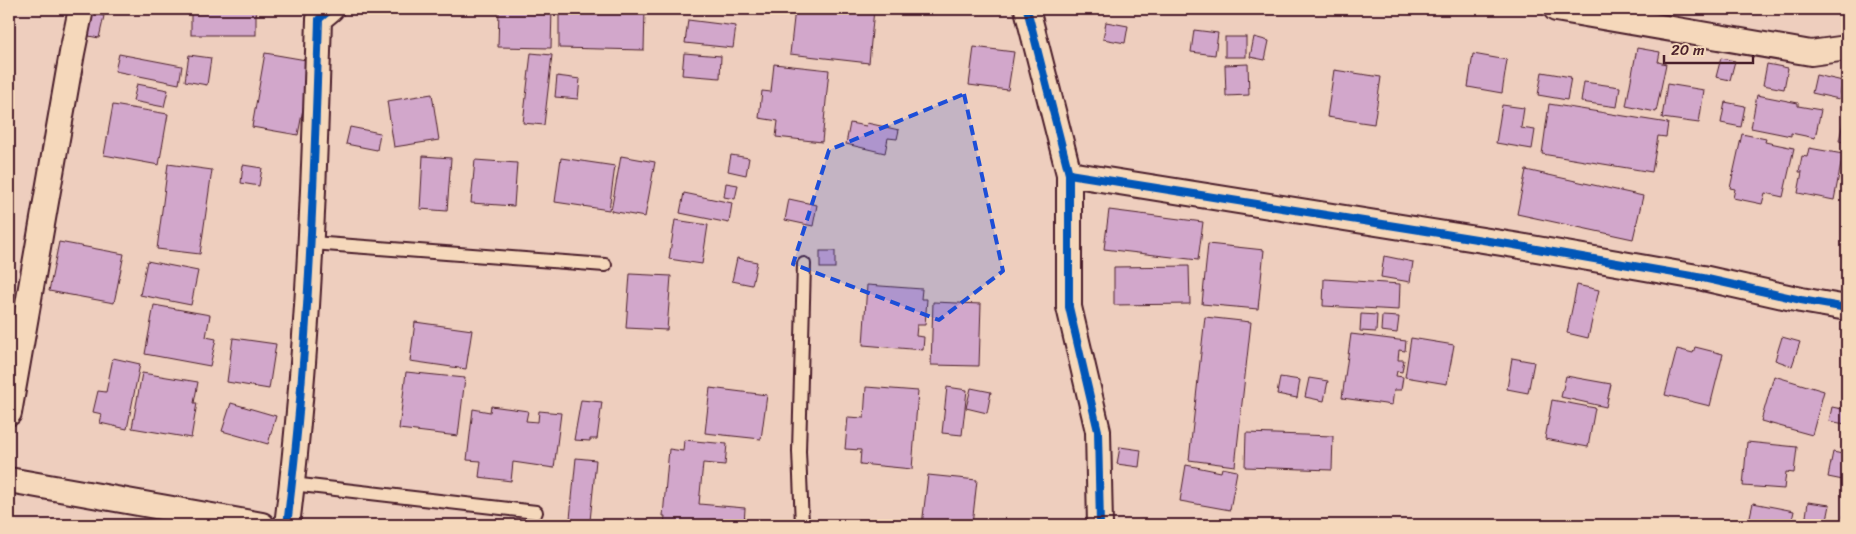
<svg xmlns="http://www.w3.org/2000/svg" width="1856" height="534" font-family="Sriracha,sans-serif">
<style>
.building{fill:#d2a7cb;stroke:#4a1f2b}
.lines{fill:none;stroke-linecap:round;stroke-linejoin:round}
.lane-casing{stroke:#4a1f2b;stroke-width:16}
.street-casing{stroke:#4a1f2b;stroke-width:28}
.lane{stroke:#f5d8bb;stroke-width:12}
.street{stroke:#f5d8bb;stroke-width:24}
.cycleway-casing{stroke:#f5d8bb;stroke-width:11}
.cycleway{stroke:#0057b8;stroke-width:8}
.marked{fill:#1d4ed8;fill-opacity:0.2;stroke:#1d4ed8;stroke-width:4;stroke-dasharray:10 6;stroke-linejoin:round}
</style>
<rect width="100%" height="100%" fill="#eecebe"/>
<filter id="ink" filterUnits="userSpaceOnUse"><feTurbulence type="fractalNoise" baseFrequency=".02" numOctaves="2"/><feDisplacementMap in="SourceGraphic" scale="10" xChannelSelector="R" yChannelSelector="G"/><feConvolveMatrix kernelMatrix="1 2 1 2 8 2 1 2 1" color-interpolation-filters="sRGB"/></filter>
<g filter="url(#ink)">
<!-- building -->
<g class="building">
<rect x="191" y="9" width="65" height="26"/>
<path d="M499,9H552L551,48L498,47Z"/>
<path d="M559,9H645L644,50L559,48Z"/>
<path d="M795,9H874L869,63L790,54Z"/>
<path d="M89,13L104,16L99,38L84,35Z"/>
<path d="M688,20L736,26L733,48L685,43Z"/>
<path d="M1106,22L1128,26L1125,43L1103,39Z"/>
<path d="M1194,30L1218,33L1215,55L1191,52Z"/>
<rect x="1225" y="37" width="21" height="20"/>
<path d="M1254,37L1269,41L1265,60L1250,57Z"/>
<path d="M974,47L1014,52L1008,90L969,85Z"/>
<path d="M1637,48L1660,52L1658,62L1666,64L1656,112L1626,106Z"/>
<path d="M265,53L312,61L298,135L252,127Z"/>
<path d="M531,53L552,55L544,125L523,123Z"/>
<path d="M684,53L721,56L720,78L682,75Z"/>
<path d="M119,54L182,66L179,84L115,71Z"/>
<path d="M1473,54L1507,60L1502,93L1468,87Z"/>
<path d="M189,55L211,58L207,85L185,81Z"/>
<path d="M1721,58L1735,61L1730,80L1716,77Z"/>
<path d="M774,64L829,70L822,142L776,137L778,121L759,118L762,91L771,92Z"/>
<path d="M1248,64L1249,95L1226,96L1225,65Z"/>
<path d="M1767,64L1788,68L1784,89L1763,85Z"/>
<path d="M1334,70L1381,77L1374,124L1327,117Z"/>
<path d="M1542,72L1571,77L1567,100L1538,95Z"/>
<path d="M1816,75L1843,81L1839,99L1812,93Z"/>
<path d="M557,76L580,79L578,99L555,97Z"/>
<path d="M1584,82L1620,87L1617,107L1581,102Z"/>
<path d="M137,84L168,90L164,107L133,101Z"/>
<path d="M1667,84L1704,90L1699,123L1662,118Z"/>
<path d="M432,94L439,140L394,147L387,101Z"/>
<path d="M1757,95L1798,103V106L1821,110L1815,138L1791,133V136L1751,128Z"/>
<path d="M1725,102L1745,106L1741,127L1721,123Z"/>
<path d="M1549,104L1668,123L1666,137L1658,136L1652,172L1542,154Z"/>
<path d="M113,105L168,114L159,165L104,155Z"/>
<path d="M1502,105L1524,108L1521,128L1535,130L1532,149L1496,143Z"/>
<path d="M1847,105V143L1839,141Z"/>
<path d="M850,123L866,126L867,123L899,130L897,139L888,138L885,153L846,144Z"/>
<path d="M350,127L380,133L377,150L346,144Z"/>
<path d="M1742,134L1766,139L1765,142L1794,148L1783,197L1765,193L1762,204L1733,198L1735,189L1730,188Z"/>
<path d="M1809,148L1843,154L1834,200L1798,193L1802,172H1799L1802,156L1807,157Z"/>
<path d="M731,155L749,158L746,175L728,171Z"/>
<path d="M423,156L451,158L447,211L420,209Z"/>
<path d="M621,156L655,162L645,217L611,211Z"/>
<path d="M561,158L615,166L609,210L555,202Z"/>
<path d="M475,160L517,163L514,206L471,203Z"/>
<path d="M168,164L212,170L200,254L157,249Z"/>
<path d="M243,165L262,168L259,186L241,183Z"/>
<path d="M1526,170L1643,196L1633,239L1517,214Z"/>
<path d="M726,183L738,185L735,199L724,197Z"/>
<path d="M684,193L732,203L729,223L680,213Z"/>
<path d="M789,199L817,205L813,226L785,220Z"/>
<path d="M1109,210L1203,222L1198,260L1104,249Z"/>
<path d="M675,220L708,225L702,264L669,259Z"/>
<path d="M59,242L124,254L114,303L49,291Z"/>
<path d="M1208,244L1264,250L1258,309L1202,304Z"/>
<rect x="820" y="251" width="15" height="17"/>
<path d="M1384,256L1413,262L1410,282L1381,277Z"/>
<path d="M737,258L757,262L752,285L732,281Z"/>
<path d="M147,261L198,271L191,305L140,295Z"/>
<path d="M1189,266L1190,304L1114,305V267Z"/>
<path d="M630,274L671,276L667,330L626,328Z"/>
<path d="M1324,279L1400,284L1399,310L1323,306Z"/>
<path d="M867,285L922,289L921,299H927L925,325H917L916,336L924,337L923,350L863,345Z"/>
<path d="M1577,285L1599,290L1588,338L1567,333Z"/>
<path d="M933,302L981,304L979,366L931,365Z"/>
<path d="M154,305L210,315L206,337L216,339L210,366L145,354Z"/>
<path d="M1361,314L1377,315L1376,332L1360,331Z"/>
<path d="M1382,316L1399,317L1397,333L1381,331Z"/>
<path d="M1205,317L1251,322L1235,466L1189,460Z"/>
<path d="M415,322L472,330L466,369L410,361Z"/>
<path d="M1351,334L1406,341L1405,351L1399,350L1398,360H1404L1402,372L1397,371L1396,376L1403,377L1401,390H1394L1392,405L1342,398Z"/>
<path d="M1782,337L1800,342L1792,366L1775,360Z"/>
<path d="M233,338L276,344L269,389L227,382Z"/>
<path d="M1411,338L1454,345L1447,384L1405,377Z"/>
<path d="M1695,347L1723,354L1710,406L1665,395L1677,349L1693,353Z"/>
<path d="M113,358L140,364L127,429L100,423L102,414L93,412L98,391L106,392Z"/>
<path d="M1512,358L1534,362L1528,393L1507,389Z"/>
<path d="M406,372L465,378L458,436L399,429Z"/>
<path d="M142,373L198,382L194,403H197L191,438L132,428Z"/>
<path d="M1566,376L1611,384L1606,407L1561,397Z"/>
<path d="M1774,376L1824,391L1812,435L1761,421Z"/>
<path d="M1280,377L1300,380L1297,398L1277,394Z"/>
<path d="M1309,378L1328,381L1324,401L1305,397Z"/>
<path d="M866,387L918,391L912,469L860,464L861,450L845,449L848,417L864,418Z"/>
<path d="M947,387L967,390L962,435L942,433Z"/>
<path d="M710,388L767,395L761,439L705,433Z"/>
<path d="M971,388L991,392L987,413L966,408Z"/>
<path d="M581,400L602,402L597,439H590V441L574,440Z"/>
<path d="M1552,400L1595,408L1588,447L1545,439Z"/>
<path d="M231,403L276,416L268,444L222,431Z"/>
<path d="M491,406L528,411L526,421L538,422L539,411L561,413L554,468L513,462L511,481L479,477L481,461L467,460L473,409L490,412Z"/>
<path d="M1832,407L1847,410L1845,424L1829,421Z"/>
<path d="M1246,433L1333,436L1332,470L1245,467Z"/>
<path d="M684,440L727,444L725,465L703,463L699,504L745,508L744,525H664L665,516H663L669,449L683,451Z"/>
<path d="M1747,442L1797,447L1794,473L1786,472L1784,489L1743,486Z"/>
<path d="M1120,447L1141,450L1139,467L1117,464Z"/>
<path d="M1833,452L1847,455L1843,480L1828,477Z"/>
<path d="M576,458L596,460L590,521L570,519Z"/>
<path d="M1186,465L1221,472L1222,468L1237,471L1230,510L1180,501Z"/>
<path d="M928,475L977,480L972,525H922Z"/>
<path d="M1808,502L1830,505L1826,525L1805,524Z"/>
<path d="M1753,503L1794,511L1791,525H1757V523L1749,521Z"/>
<path d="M1847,505V525H1842Z"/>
<path d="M428,521L455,525H427Z"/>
<path d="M1163,521L1193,525H1163Z"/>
<path d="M1201,521L1227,524V525H1200Z"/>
</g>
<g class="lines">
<!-- lane casing -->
<g class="lane-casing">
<g id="lane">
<path d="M312,243L605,265"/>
<path d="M292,484L536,512"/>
<path d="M802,525L799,451L804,264"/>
</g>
</g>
<!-- street casing -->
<g class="street-casing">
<g id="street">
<path d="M1027,9L1069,174V307L1098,431L1100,525"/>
<path d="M1556,9L1811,53L1847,48"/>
<path d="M1069,174L1514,245L1703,278L1801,300L1847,308"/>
<path d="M9,413L72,53L81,9"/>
<path d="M9,480L262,525"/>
<path d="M287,525C308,357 314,188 319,19L331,9"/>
</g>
</g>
<!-- lane -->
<use href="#lane" class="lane"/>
<!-- street -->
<use href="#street" class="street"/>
<!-- cycleway casing -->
<g class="cycleway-casing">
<g id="cycleway">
<path d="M1027,9L1069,174V307L1098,431L1100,525"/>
<path d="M1069,174L1514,245L1703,278L1801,300L1847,308"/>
<path d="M287,525C308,357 314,188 319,19L331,9"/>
</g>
</g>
<!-- cycleway -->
<use href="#cycleway" class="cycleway"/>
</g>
</g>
<!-- marked area -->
<path class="marked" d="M964,94L1003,271L939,320L793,264L829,150Z"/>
<!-- margin -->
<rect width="1856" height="534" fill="none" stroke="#f5d8bb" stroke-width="30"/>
<rect x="15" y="15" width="1826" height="504" fill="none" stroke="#4a1f2b" stroke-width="2" filter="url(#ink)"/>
<!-- scale -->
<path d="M1664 55v8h89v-8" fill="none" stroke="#4a1f2b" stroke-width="2.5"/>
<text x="1671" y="55" font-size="15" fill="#4a1f2b" stroke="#f5d8bb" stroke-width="4" paint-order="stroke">20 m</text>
</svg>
